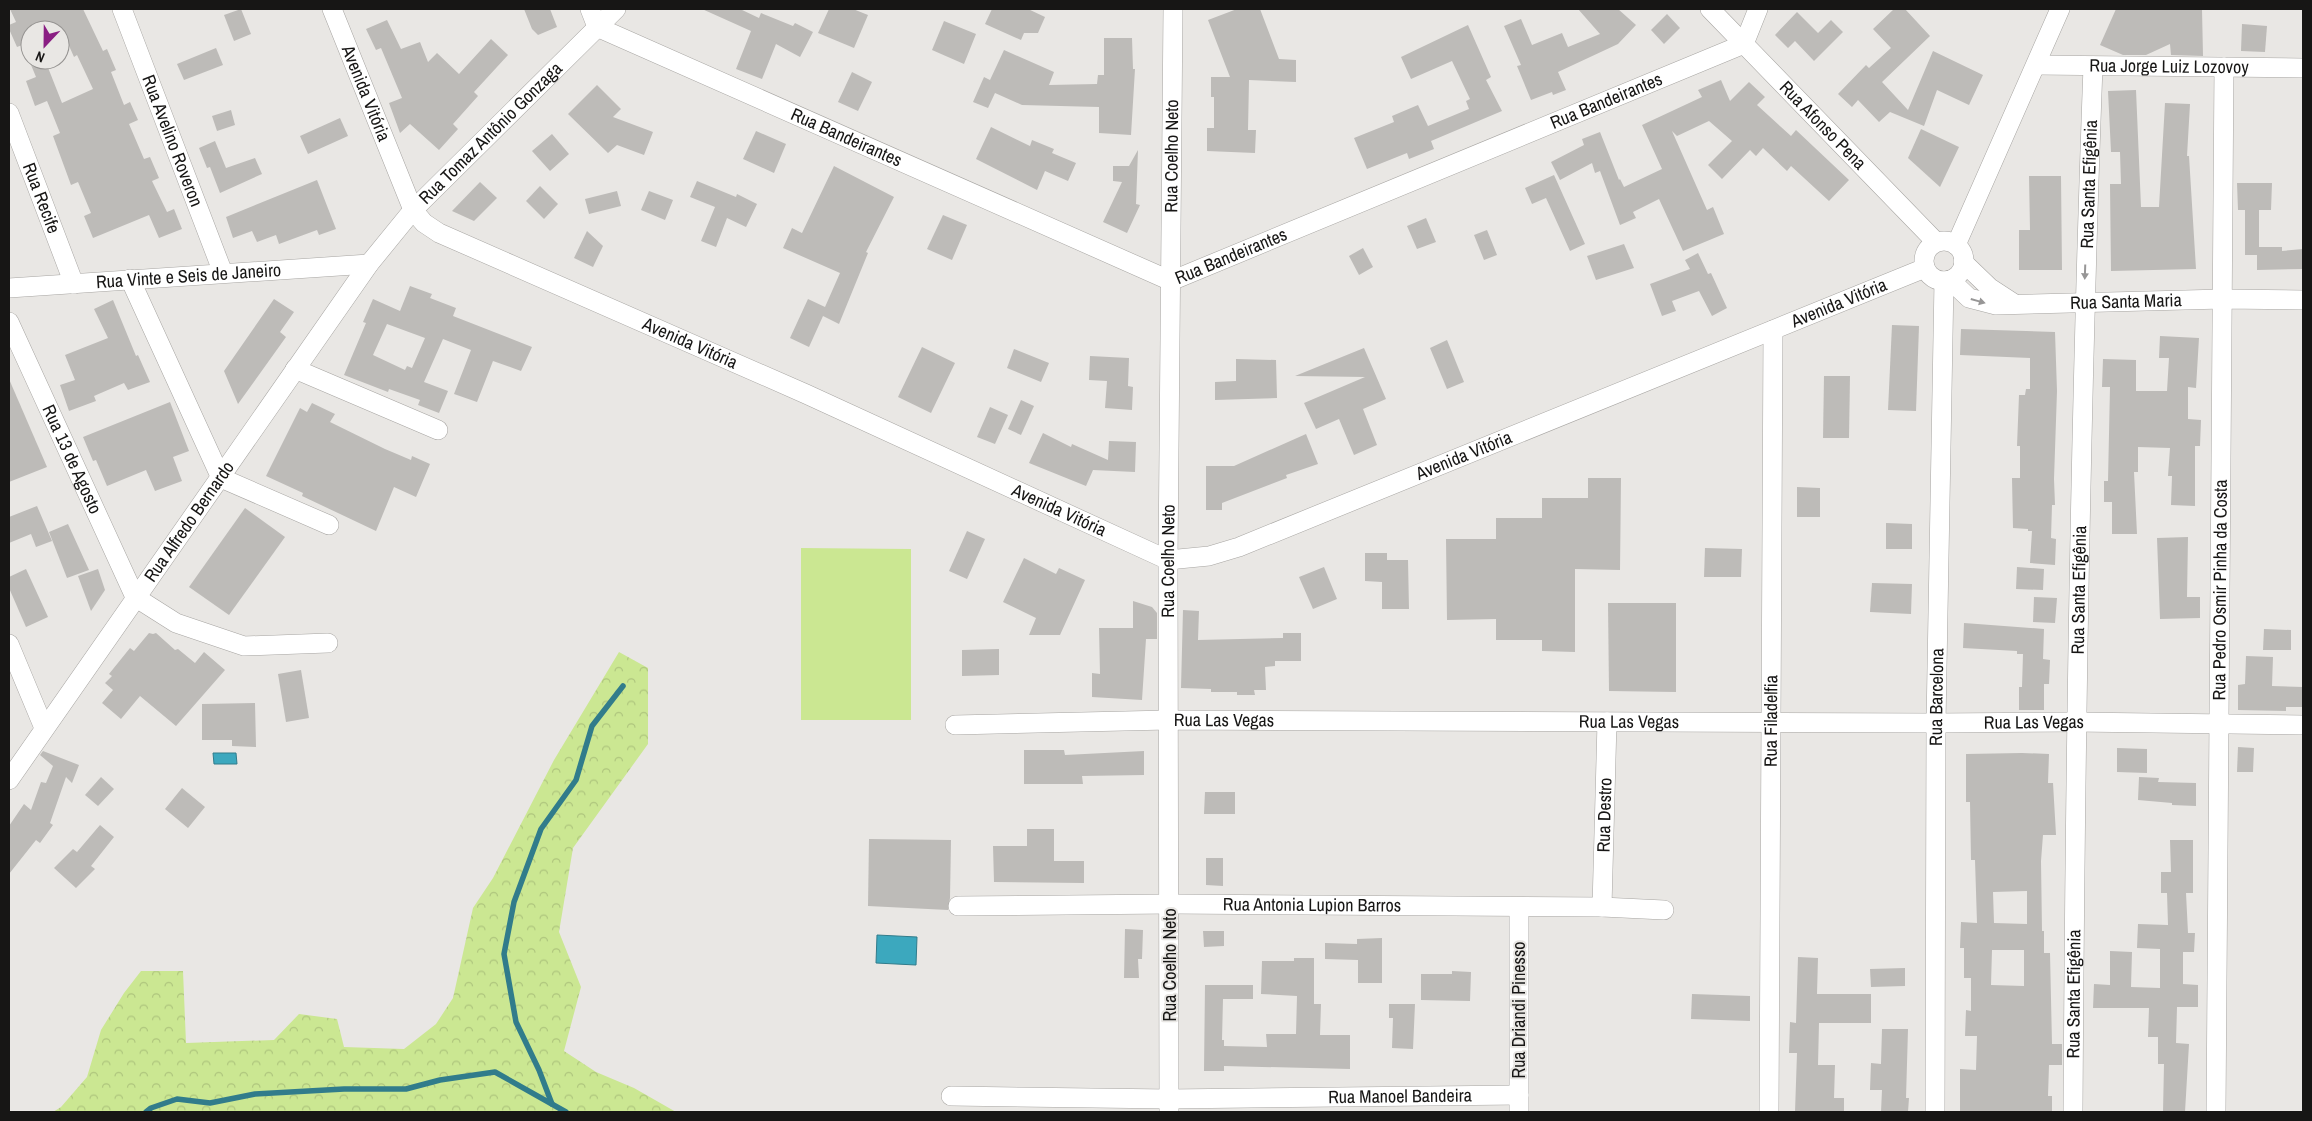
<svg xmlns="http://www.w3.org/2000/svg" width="2312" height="1121" font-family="'Archivo Narrow',sans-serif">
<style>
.forest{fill:url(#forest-crowns)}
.pitch{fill:#cbe792}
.water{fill:#3ca8be;stroke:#317c8b}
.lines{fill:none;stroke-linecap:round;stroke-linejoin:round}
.stream{stroke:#317c8b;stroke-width:5.5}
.building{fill:#bdbbb8;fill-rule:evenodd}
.minor-casing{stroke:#a7a5a2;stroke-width:20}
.minor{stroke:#fff;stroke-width:19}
.oneway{fill:#979696}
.labels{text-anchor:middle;stroke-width:4;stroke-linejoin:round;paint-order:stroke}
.street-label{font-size:18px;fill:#171615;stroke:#e9e7e4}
</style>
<defs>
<pattern id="forest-crowns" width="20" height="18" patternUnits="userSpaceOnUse" patternTransform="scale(1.25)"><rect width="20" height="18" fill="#cbe792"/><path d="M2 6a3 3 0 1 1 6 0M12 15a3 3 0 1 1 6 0" fill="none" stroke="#aec57d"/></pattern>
</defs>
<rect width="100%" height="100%" fill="#e9e7e4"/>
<!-- forest -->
<path class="forest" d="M619,652L648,668V744L573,848L559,932L581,987L564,1051L596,1072L634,1088L676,1112H53L61,1107L87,1077L101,1030L124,993L141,971H183L186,1043L274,1040L299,1014L337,1019L344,1047L404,1049L436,1024L453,998L473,908L493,878L554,760Z"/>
<!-- pitch -->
<path class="pitch" d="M801,548L911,549V720H801Z"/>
<!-- water -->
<g class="water">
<path d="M213,753H236L237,764H214Z"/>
<path d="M877,935L917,937L916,965L876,963Z"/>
</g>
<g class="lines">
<!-- stream -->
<g class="stream">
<path d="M552,1104L539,1070L516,1022L504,954L514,902L541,829L576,780L592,726L623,686"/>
<path d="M146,1112L151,1108L177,1099L210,1103L255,1094L344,1089H406L440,1080L495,1072L566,1112"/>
</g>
</g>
<!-- building -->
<g class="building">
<path d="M10,9H83L103,51L107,49L116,70L111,72L124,105L130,102L138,120L129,124L144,159L150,157L159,178L152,181L167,212L174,209L182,229L159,238L149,215L93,238L84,216L91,213L78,182L71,185L53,136L60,133L52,113L47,101L35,106L26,81L36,77L29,60H45L62,103L93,89L77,55L74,57L62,30H30V42L17,47L9,29V25L16,22Z"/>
<path d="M241,9L251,34L234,41L224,15Z"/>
<path d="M524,9H550L557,27L538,35L532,29Z"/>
<path d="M702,9H740L759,18L761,13L793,26L795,23L813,32L800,57L776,44L762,79L736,69L751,31Z"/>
<path d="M829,9H853L868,15L854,48L818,33Z"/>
<path d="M992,9H1028L1045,17L1038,33H1024L1021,40L985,24Z"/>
<path d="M1237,9H1260L1279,59L1296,60V82L1249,80L1248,130H1256L1255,153L1207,151V128H1214V97H1211V77H1230L1208,20Z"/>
<path d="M1578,9H1618L1636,25L1618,44L1558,72L1566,90L1553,95L1552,92L1531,100L1517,66L1521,65L1504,26L1521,19L1532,45L1562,33L1568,47L1600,34Z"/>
<path d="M1894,9H1905L1930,36L1882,82L1908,110L1933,51L1983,75L1969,105L1937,90L1924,126L1890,112L1879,122L1858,100L1852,107L1838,94L1866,65L1869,68L1891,48L1873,29Z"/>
<path d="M2116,9H2202L2203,56L2171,55L2170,44L2146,55H2123L2100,45Z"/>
<path d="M1797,12L1818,33L1831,20L1843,32L1814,61L1795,41L1788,48L1775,35Z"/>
<path d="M1667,14L1680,28L1664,44L1651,30Z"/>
<path d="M387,20L401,49L420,42L428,62L437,53L459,74L491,39L508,55L474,92L478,96L453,124L458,129L439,150L410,124L400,133L389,103L402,98L381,48L376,50L366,29Z"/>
<path d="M944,21L976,34L964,64L932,50Z"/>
<path d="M2242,24L2267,26L2265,52L2241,51Z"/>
<path d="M1468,25L1491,77L1486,80L1502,111L1431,141L1434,149L1409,159L1407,153L1367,169L1354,138L1394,122L1392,116L1418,105L1428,126L1469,109L1466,101L1470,99L1452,61L1411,79L1401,57Z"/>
<path d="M1104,38H1132L1133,69H1135L1131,135L1099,133V107L1022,105L995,93L988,108L973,102L984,77L990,80L1004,50L1054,72L1049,85L1097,84L1098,75H1104Z"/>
<path d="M216,48L223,65L184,80L177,64Z"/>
<path d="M852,72L872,82L858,111L838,102Z"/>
<path d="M1721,80L1730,101L1749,82L1765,97L1757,105L1791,136L1796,130L1849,180L1829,201L1791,166L1787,171L1763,148L1756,156L1750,150L1722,179L1708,165L1732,141L1709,121L1677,136L1672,131L1707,210L1713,207L1724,234L1683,251L1659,199L1633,212L1636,218L1620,225L1600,171L1595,173L1592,163L1560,180L1551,162L1584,145L1582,139L1600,132L1619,180L1620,179L1624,187L1662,169L1642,125L1702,97L1698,90Z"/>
<path d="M597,85L621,109L613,117L653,132L644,155L617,145L608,153L568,114Z"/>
<path d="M2136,90L2141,207H2159L2165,103L2190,104L2187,156H2189L2196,269L2111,271L2110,184H2121L2120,152H2111L2108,91Z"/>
<path d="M231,110L235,125L217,131L212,116Z"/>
<path d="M340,118L348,136L308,154L300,136Z"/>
<path d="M991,127L1030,146L1032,140L1054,149L1052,153L1076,163L1068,181L1045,171L1037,190L976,159Z"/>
<path d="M1921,129L1959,147L1940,187L1908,158Z"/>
<path d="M756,131L786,144L774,173L743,159Z"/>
<path d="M552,134L569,154L550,171L532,151Z"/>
<path d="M215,141L226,168L255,158L262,174L220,193L210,167L207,168L199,148Z"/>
<path d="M1138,150L1136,204L1140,205L1127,233L1103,222L1122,182L1113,181V166H1129Z"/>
<path d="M834,166L894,197L866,252L868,253L839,324L823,316L809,347L790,338L808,299L825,307L840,273L783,248L792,228L802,233Z"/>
<path d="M1554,175L1585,244L1570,251L1546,198L1532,204L1525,188Z"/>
<path d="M2029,176H2061L2062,270H2019V230H2030Z"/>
<path d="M317,180L336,229L319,235L317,230L279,244L276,235L257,242L252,231L233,238L226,217Z"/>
<path d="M697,181L736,197L737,194L757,204L746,227L727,218L716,247L701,241L715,207L690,197Z"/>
<path d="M480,182L497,198L474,221L452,211Z"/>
<path d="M2237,183H2272L2271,210H2259V247H2282V251L2303,249V269L2257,270V255H2245V210H2238Z"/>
<path d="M540,186L558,204L544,219L526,201Z"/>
<path d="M617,191L621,206L589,214L585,199Z"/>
<path d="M649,191L673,200L665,220L641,210Z"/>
<path d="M943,215L967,225L952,260L927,249Z"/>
<path d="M1426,218L1436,242L1417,249L1407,226Z"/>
<path d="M1487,230L1497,255L1484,260L1474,235Z"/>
<path d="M587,231L603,246L593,267L574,258Z"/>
<path d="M1624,244L1634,268L1596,280L1587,256Z"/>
<path d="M1363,248L1373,267L1359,275L1349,256Z"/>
<path d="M1698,253L1708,274L1711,273L1727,308L1712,316L1699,291L1672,301L1676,311L1662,316L1650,284L1690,269L1685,260Z"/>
<path d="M410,286L432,294L430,298L456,308L453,316L532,347L521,371L493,361L477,402L454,394L471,350L443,339L424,382L448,391L439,413L418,405L420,400L389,389L388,392L344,375L366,323L363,322L373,299L400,311ZM387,324L425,338L412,368L407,366L405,370L373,355Z"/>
<path d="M274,299L294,312L280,332L286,337L238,404L224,371Z"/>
<path d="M113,300L136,356L138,355L150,382L128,390L124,383L94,396L96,401L69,411L60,385L75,380L65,355L108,338L94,309Z"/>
<path d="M1892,325L1919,326L1916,411L1888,410Z"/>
<path d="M1961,329L2055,332L2057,391L2054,479L2055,505H2052L2051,538L2056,539L2055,565L2030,563L2032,531H2028V529L2013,528L2012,478H2020V446H2017L2019,395H2025L2026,389H2030V358L1960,355Z"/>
<path d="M2160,336L2199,338L2196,388L2188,387V419L2201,420L2200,446H2195V506L2171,505L2172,476H2168L2170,448L2138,447V472H2134L2137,534H2112V502H2104V481H2108L2110,387H2102L2103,359L2136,360V391H2167L2169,358H2159Z"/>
<path d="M1447,340L1464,382L1447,389L1430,348Z"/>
<path d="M922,347L955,363L931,413L898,397Z"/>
<path d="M1364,348L1386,399L1363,409L1377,445L1354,455L1339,419L1316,429L1304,403L1365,377L1295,376Z"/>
<path d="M1014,349L1049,363L1041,382L1007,368Z"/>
<path d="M1090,356L1129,358L1128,386L1133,387L1132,410L1105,408L1107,381L1089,380Z"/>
<path d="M1236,359L1276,360L1277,398L1215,400V382L1236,381Z"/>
<path d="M1824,376H1850L1849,438H1823Z"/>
<path d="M9,379L47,467L9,482Z"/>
<path d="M1021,400L1034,406L1021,435L1008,429Z"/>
<path d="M170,402L189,451L173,457L182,481L155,491L146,470L107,486L96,460L93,461L83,437Z"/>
<path d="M312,403L335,414L330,422L385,449L411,460L412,456L430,464L416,497L394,487L376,531L302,496L303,493L266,476L300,408L307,412Z"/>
<path d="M990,407L1008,415L995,444L977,437Z"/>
<path d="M1043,433L1071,447L1072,444L1108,460L1109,441L1136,442L1135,472L1093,470L1086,486L1029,463Z"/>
<path d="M1306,434L1318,464L1286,475L1287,478L1222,503V510H1206V466H1234Z"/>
<path d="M1588,478H1621L1620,570L1575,569V652L1542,651V640H1496V619L1447,620L1446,539H1496V518H1542V498H1588Z"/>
<path d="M1797,487L1820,488V517H1797Z"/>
<path d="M37,506L52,541L36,547L31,534L9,543V517Z"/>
<path d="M245,508L285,537L229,615L189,587Z"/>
<path d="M1886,523L1912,524V549H1886Z"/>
<path d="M68,524L89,570L67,578L49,532Z"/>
<path d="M967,531L985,539L967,579L949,571Z"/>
<path d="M2188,537L2187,597H2200V618L2160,619L2157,538Z"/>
<path d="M1705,548L1742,549L1741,577H1704Z"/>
<path d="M1365,553H1387V560H1408L1409,609H1382V582L1365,581Z"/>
<path d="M1024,558L1056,574L1059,568L1085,580L1060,635H1029L1036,618L1003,602Z"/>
<path d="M1324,567L1337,599L1313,609L1299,577Z"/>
<path d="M2017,567L2044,569L2043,590L2016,589Z"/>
<path d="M26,569L48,617L26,627L9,588V577Z"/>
<path d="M98,569L105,590L91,611L78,576Z"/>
<path d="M1872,583L1912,584L1911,614L1870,612Z"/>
<path d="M2034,597L2057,598L2055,623L2033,622Z"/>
<path d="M1133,601L1152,607L1157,613V639H1146L1142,700L1092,697V673L1100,674L1099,628H1133Z"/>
<path d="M1608,603H1676V692L1609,691Z"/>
<path d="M1183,610L1199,611L1198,640L1283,638V633H1301V661H1275V666L1265,667L1266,690H1254L1255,695H1237V692H1211V689L1181,688Z"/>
<path d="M1964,623L2044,629L2043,659L2050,660L2049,684H2044V710H2019V687H2022L2023,654H2017V651L1963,648Z"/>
<path d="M2264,629L2291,630V650H2263Z"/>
<path d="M149,633L153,634L156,633L175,650L178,649L195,663L204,652L225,670L176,726L140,696L121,719L102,703L113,690L105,683L112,676L109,674L130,648L134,651Z"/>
<path d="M999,649V675L962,676V650Z"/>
<path d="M2246,656L2273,657L2272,686L2303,687V707H2286V711L2238,710V685L2245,684Z"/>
<path d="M301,670L309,718L286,722L278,674Z"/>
<path d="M255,703L256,747L232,746V740H202V704Z"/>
<path d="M2238,747L2254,748L2253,772H2237Z"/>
<path d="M2117,748L2147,749V773L2117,772Z"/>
<path d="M1024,750H1064L1065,755L1144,751V775L1082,776L1083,784H1024Z"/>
<path d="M43,751L79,765L72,783L66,777L50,823L53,825L40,843L36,840L9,874V826L24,804L31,810L41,782L46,783L53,766L40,755Z"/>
<path d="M2022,753L2049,754L2048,783H2053L2056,835H2043L2041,861L2042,931H2044V953H2050L2052,1044H2062V1065H2049L2048,1096H2052V1112H1960V1069L1976,1070L1977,1036H1965L1966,1010L1971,1011V978H1964V948H1960L1961,922L1977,923L1975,860H1971L1970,802H1966V754ZM2027,891V924L1994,923L1993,892ZM1992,950H2024V986L1991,985Z"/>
<path d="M101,777L114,789L98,806L85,795Z"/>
<path d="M2139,777L2159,778L2158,782L2196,783V806L2172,805V803L2138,800Z"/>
<path d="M182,788L205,807L188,828L165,809Z"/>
<path d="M1205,792H1235V814H1204Z"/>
<path d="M100,825L114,837L91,866L95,869L76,888L54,868L73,849L77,852Z"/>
<path d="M1027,829H1054V861H1084V883L994,882L993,846H1027Z"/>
<path d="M869,839L951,840L950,898L948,910L868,906Z"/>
<path d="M2170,840H2193V893H2186L2188,933H2195L2194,952H2183V984L2198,985V1007H2177L2176,1043L2189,1044L2185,1112H2163L2164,1064H2158V1037H2148L2149,1008H2093L2094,984L2110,985V951L2132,952L2131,987L2160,988V949L2137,948L2138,924L2168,925L2167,893H2161V872H2171Z"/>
<path d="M1206,858H1223V886L1206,885Z"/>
<path d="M1125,929L1143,930L1142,959H1138L1139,978H1124Z"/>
<path d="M1203,931H1224V946L1204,947Z"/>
<path d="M1382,938V983H1358V960L1325,959V943L1357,944V939Z"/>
<path d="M1798,957L1818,958L1817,994H1871V1023H1819L1818,1065H1835L1834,1098H1844V1112H1795L1797,1053H1789L1790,1022L1796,1023Z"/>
<path d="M1294,958H1314V1004H1321L1320,1035H1350V1069L1224,1066V1071H1204L1205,985H1253V999H1223L1222,1040H1224V1046L1267,1047L1266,1034H1296L1297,996L1261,994L1262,961H1294Z"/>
<path d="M1905,968V986L1871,987L1870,969Z"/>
<path d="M1452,971L1471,972L1470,1001L1421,1000V974H1452Z"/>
<path d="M1692,994L1750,996V1021L1691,1019Z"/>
<path d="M1389,1004H1415L1413,1049L1392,1048L1393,1018H1389Z"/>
<path d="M1882,1029H1908L1906,1098H1909L1908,1112H1881L1882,1090H1870L1871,1063L1881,1064Z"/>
</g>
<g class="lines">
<!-- minor casing -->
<g class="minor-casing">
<g id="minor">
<path id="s1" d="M122,9L223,273"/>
<path id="s2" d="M332,9L413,210L424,223L439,233L806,394L1168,560L1209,556L1239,547L1925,268"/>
<path id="s3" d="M590,9L597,27L1171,281L1744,44L1758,9"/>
<path id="s4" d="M1710,9L1936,242"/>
<path id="s5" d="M2037,65L2303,68"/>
<path id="s6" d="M9,113L74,284"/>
<circle cx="1944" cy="261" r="20"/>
<path d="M1956,245L2060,9"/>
<path d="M1963,262L1990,288L2013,303"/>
<path d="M130,279L221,478L329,525"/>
<path id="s7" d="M1950,280L1969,298L1996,305L2223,299L2303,300"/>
<path id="s8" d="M9,288L369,264"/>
<path id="s9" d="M9,322L135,597L176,623L244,646L328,643"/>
<path d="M295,369L438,430"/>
<path d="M9,644L44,728"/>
<path id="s10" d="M955,725L1168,720L1936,723L2075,722L2303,725"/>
<path id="s11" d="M9,780L369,264L413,210L616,9"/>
<path id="s12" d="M958,906L1170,904L1602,907L1664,910"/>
<path id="s13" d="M1602,907L1607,722"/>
<path d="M1519,908V1112"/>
<path id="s14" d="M951,1096L1169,1099L1519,1095"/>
<path id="s15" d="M1169,1112L1168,560L1173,9"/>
<path id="s16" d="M1769,1112L1773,330"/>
<path id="s17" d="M1935,1112L1936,723L1944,281"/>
<path id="s18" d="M2073,1112C2075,763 2080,415 2093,66"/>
<path id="s19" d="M2216,1112L2224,67"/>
</g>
</g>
<!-- minor -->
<use href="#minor" class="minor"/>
</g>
<!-- one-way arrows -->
<defs><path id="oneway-solid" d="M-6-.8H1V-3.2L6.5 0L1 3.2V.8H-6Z" transform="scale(1.25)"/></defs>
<g class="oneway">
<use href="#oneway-solid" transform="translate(2085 272) rotate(92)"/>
<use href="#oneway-solid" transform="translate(1978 301) rotate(16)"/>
</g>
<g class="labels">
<!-- street labels -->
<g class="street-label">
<text dy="6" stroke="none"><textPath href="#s5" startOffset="132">Rua Jorge Luiz Lozovoy</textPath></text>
<text dy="6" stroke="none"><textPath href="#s2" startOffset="91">Avenida Vitória</textPath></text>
<text dy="6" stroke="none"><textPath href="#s3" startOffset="1118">Rua Bandeirantes</textPath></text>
<text dy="6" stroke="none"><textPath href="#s4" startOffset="162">Rua Afonso Pena</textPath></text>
<text dy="6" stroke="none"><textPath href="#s11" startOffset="808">Rua Tomaz Antônio Gonzaga</textPath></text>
<text dy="6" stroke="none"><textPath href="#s3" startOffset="292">Rua Bandeirantes</textPath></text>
<text dy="6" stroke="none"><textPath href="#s1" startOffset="141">Rua Avelino Roveron</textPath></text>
<text dy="6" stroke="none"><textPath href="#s15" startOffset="956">Rua Coelho Neto</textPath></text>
<text dy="6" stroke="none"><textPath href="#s18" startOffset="928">Rua Santa Efigênia</textPath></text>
<text dy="6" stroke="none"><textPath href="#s6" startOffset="91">Rua Recife</textPath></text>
<text dy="6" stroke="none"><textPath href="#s3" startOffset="712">Rua Bandeirantes</textPath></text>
<text dy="6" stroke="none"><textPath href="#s8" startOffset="180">Rua Vinte e Seis de Janeiro</textPath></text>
<text dy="6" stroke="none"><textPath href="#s2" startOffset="1771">Avenida Vitória</textPath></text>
<text dy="6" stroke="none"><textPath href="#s7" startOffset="184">Rua Santa Maria</textPath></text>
<text dy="6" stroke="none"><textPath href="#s2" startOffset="526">Avenida Vitória</textPath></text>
<text dy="6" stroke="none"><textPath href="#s2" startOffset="1366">Avenida Vitória</textPath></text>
<text dy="6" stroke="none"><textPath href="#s9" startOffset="151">Rua 13 de Agosto</textPath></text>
<text dy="6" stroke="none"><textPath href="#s2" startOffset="931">Avenida Vitória</textPath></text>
<text dy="6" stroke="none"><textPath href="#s11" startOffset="315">Rua Alfredo Bernardo</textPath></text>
<text dy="6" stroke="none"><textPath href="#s15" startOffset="551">Rua Coelho Neto</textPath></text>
<text dy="6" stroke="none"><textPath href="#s18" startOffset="522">Rua Santa Efigênia</textPath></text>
<text dy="6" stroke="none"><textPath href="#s19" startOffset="522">Rua Pedro Osmir Pinha da Costa</textPath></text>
<text dy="6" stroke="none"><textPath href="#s17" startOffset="415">Rua Barcelona</textPath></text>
<text dy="6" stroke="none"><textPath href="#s10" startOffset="269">Rua Las Vegas</textPath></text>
<text dy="6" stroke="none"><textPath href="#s16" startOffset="391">Rua Filadelfia</textPath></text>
<text dy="6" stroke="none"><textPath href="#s10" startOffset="674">Rua Las Vegas</textPath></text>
<text dy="6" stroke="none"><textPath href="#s10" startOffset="1079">Rua Las Vegas</textPath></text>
<text dy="6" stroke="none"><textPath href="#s13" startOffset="92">Rua Destro</textPath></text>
<text dy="6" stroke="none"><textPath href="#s12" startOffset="354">Rua Antonia Lupion Barros</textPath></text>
<text transform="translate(1170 965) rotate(-90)" y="6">Rua Coelho Neto</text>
<text dy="6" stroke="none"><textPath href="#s18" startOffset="118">Rua Santa Efigênia</textPath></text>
<text transform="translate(1519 1010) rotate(-90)" y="6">Rua Driandi Pinesso</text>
<text dy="6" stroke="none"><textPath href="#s14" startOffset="449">Rua Manoel Bandeira</textPath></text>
</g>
</g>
<!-- border -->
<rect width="2312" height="1121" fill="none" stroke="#171615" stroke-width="20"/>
<!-- north arrow -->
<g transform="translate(45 45) rotate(202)"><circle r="24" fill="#e9e7e4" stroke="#959391"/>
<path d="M0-4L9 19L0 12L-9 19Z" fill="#8a1e83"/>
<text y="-8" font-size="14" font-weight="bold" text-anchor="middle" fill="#171615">N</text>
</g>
</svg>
